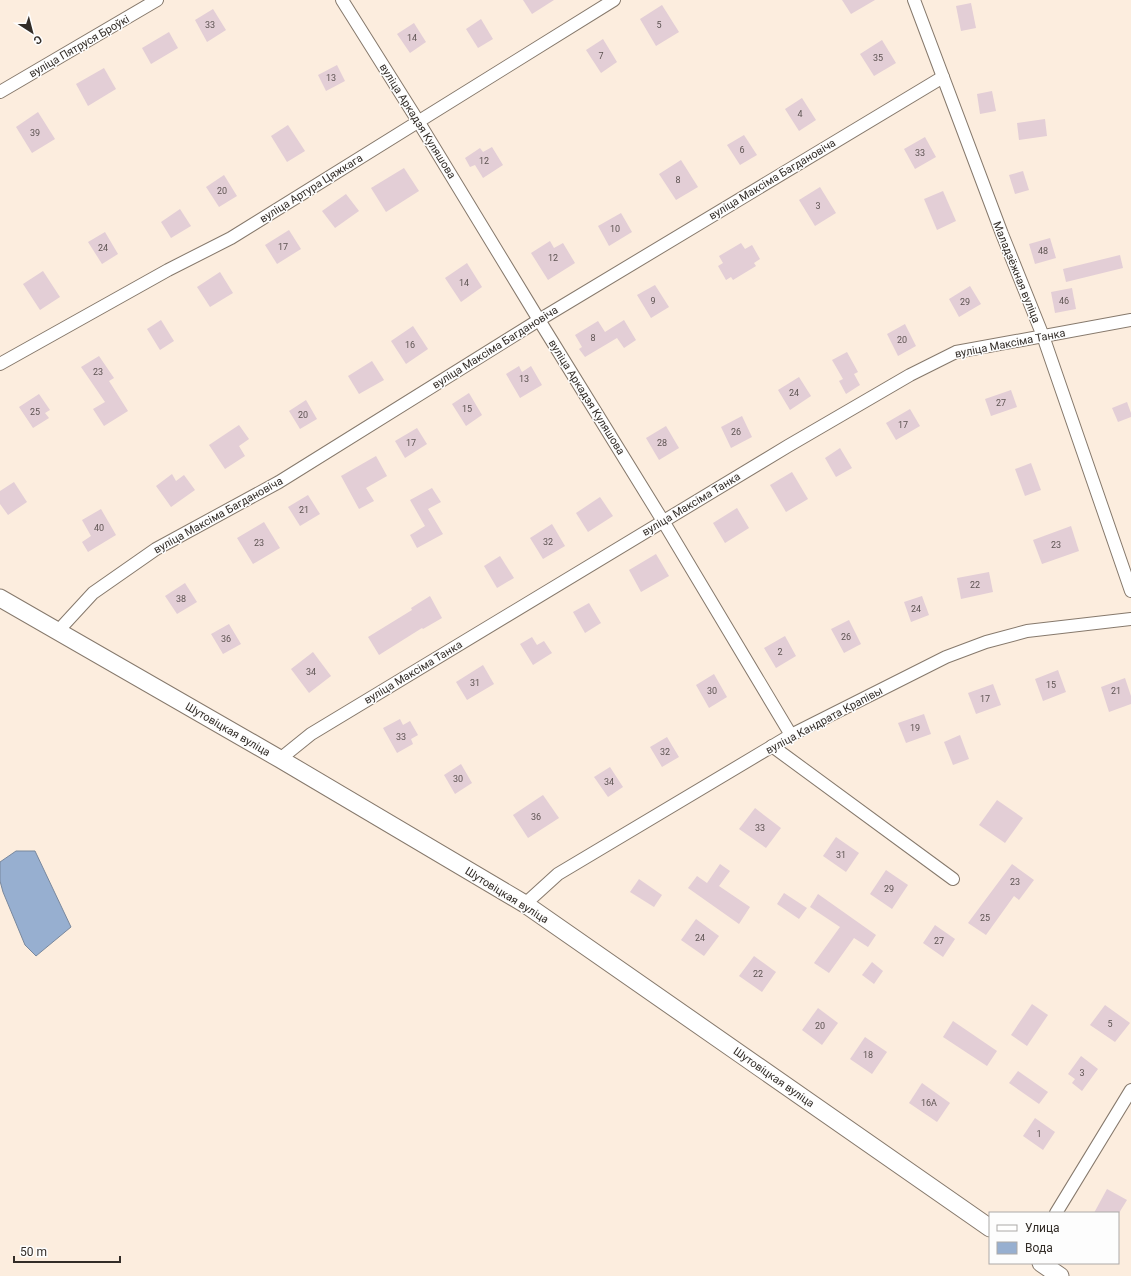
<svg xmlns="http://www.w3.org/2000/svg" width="1131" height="1276" font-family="Roboto,sans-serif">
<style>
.water{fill:#97afd0;stroke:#79889d}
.building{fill:#e3ced6}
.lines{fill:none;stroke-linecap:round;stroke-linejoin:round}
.minor-casing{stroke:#86796c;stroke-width:14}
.secondary-casing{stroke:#86796c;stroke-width:19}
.minor{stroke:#fff;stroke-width:12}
.secondary{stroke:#fff;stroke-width:17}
.labels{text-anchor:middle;stroke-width:3;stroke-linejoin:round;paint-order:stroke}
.number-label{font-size:9px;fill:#5e5453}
.street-label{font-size:11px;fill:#322c27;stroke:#fdfdfd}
</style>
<rect width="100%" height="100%" fill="#fcedde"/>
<!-- water -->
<path class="water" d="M16,851H35L71,927L36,956L25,945L3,892L0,881V862Z"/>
<!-- building -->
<g class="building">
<path d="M523,0H554L532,14Z"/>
<path d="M842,0H875L851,14Z"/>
<path d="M971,3L976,28L961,31L956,6Z"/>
<path d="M662,5L679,32L656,46L640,19Z"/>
<path d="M213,9L226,30L207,42L195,20Z"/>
<path d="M481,19L493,39L478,48L466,29Z"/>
<path d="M414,23L426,42L410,53L397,34Z"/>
<path d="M169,32L178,48L151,64L142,48Z"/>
<path d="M603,39L617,62L601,73L586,50Z"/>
<path d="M882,40L896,63L874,76L860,54Z"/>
<path d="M337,65L345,81L326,91L318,75Z"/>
<path d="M104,68L116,89L88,106L76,84Z"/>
<path d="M992,91L996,111L980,114L977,94Z"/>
<path d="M802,98L816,120L799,131L785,109Z"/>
<path d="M38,112L55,139L32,153L16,127Z"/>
<path d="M1045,119L1047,136L1019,140L1017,123Z"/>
<path d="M288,125L305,151L287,162L271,136Z"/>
<path d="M744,135L757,155L740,165L727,145Z"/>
<path d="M925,137L936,157L915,169L904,149Z"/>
<path d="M492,147L503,165L483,178L475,165L470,167L465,158L480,148L483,152Z"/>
<path d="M681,160L698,187L676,200L659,174Z"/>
<path d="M404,168L419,191L386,212L371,188Z"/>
<path d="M1023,171L1029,190L1015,194L1009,175Z"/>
<path d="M224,175L237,196L219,207L206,187Z"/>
<path d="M820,187L836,213L815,226L799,200Z"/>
<path d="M943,191L956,221L937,230L924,199Z"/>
<path d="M346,194L359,211L335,228L322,211Z"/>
<path d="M180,209L191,226L171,238L161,222Z"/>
<path d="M621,213L632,232L609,246L598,226Z"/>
<path d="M289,230L301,249L277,264L265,245Z"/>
<path d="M105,232L118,254L102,264L88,242Z"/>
<path d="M1050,238L1056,258L1035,264L1029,244Z"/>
<path d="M550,241L554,248L563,243L575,263L548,280L531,253Z"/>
<path d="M741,243L745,249L752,245L760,259L754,263L756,266L733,280L731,277L726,280L718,266L723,263L719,256Z"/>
<path d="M1120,255L1123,268L1066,282L1063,269Z"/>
<path d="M467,263L482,287L461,302L445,278Z"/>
<path d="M43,271L60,297L40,310L23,284Z"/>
<path d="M220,272L233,293L210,307L197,287Z"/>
<path d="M655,285L669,307L651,318L637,295Z"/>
<path d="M970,286L981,304L959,317L949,299Z"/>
<path d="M1072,288L1076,309L1055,313L1051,292Z"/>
<path d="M161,320L174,341L160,350L147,329Z"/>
<path d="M624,320L636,340L624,348L617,338L585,357L579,349L582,347L575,335L598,321L605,332Z"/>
<path d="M905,324L916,346L898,356L887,334Z"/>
<path d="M413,326L428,349L406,364L391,341Z"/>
<path d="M847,352L858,372L854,374L860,385L846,394L839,381L843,379L832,360Z"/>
<path d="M99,356L114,378L109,381L128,411L104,426L93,409L105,402L81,367Z"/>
<path d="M372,361L384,380L359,394L348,376Z"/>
<path d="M519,366L522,372L531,366L542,385L520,398L506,374Z"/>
<path d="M799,377L811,396L790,410L778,390Z"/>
<path d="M1011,390L1017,407L991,416L985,399Z"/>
<path d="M469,393L482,415L466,426L452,404Z"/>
<path d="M39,394L50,410L45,413L49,418L33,428L19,407Z"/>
<path d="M306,400L317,419L300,429L289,411Z"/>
<path d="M1127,402L1131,413V417L1118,422L1112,408Z"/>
<path d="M910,409L920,426L896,440L886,423Z"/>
<path d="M742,416L752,437L731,448L721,427Z"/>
<path d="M239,425L249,439L239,446L245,456L225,469L209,445Z"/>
<path d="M666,426L679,448L659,460L646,438Z"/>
<path d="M417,428L427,444L405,458L395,441Z"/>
<path d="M840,448L852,468L836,477L825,458Z"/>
<path d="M376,456L387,476L366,488L374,501L359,509L341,476Z"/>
<path d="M1031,463L1041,490L1025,496L1015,469Z"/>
<path d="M792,472L808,499L786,512L770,485Z"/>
<path d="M172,474L176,481L184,475L195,490L171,507L156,486Z"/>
<path d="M14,482L27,502L8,515L0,504V491Z"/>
<path d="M432,488L441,502L428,509L443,534L417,548L410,535L425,526L410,500Z"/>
<path d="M308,495L320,514L300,526L288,507Z"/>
<path d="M600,497L613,516L588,532L576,513Z"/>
<path d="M737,508L749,528L725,543L713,523Z"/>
<path d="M101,509L116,535L88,552L82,542L91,536L82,520Z"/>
<path d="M264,522L280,548L253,564L237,538Z"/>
<path d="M552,524L565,546L543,559L530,538Z"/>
<path d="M1071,526L1079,551L1042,564L1033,540Z"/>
<path d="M656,554L669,576L641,592L629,570Z"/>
<path d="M500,556L514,578L497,588L484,566Z"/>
<path d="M989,572L993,592L961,599L957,578Z"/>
<path d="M185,583L197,602L177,614L165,596Z"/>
<path d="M430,596L442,618L423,629L422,628L379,655L368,637L412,610L411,608Z"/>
<path d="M922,596L929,615L911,622L904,602Z"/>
<path d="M589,603L601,623L585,633L573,612Z"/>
<path d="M849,620L861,644L844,653L831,629Z"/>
<path d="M229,624L241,644L223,654L211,634Z"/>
<path d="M785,636L796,656L776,668L764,648Z"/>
<path d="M532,637L537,645L544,641L552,653L533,665L520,644Z"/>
<path d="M313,652L331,676L309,693L291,669Z"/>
<path d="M483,665L494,684L467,700L456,682Z"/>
<path d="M1058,670L1066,692L1043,701L1035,679Z"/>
<path d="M714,674L727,697L709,708L696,685Z"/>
<path d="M1125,678L1131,696V704L1109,712L1101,687Z"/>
<path d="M993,684L1001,705L976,714L968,693Z"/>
<path d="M924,714L931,734L906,743L898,723Z"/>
<path d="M400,719L403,725L410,721L418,735L411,739L413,744L397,753L383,728Z"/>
<path d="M960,735L969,759L953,765L944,742Z"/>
<path d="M667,737L679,757L662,767L650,747Z"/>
<path d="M461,764L472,783L455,794L444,775Z"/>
<path d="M610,767L623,787L608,797L594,777Z"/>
<path d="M543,795L559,818L528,838L513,815Z"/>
<path d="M997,800L1023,818L1005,843L979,825Z"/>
<path d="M755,808L781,828L766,848L739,829Z"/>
<path d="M836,837L859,853L846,872L823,856Z"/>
<path d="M720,864L730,871L719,886L750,907L739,924L688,888L697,876L707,883Z"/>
<path d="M1012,864L1034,880L1019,900L1014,896L986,935L968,923Z"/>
<path d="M886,870L908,885L892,909L870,894Z"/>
<path d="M639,879L662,895L654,907L630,892Z"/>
<path d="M784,893L807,908L799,919L777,904Z"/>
<path d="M818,894L876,935L868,947L854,938L829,973L814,963L840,927L810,907Z"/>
<path d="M696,919L719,936L704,956L681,940Z"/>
<path d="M935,925L955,939L943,957L923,943Z"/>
<path d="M754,956L776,972L762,992L739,976Z"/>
<path d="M872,962L883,971L874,984L862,975Z"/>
<path d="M1032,1004L1048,1015L1027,1046L1011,1035Z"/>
<path d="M1105,1005L1130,1023L1115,1042L1090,1025Z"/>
<path d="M818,1008L838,1023L822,1045L802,1030Z"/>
<path d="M953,1021L997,1051L987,1066L943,1037Z"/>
<path d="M865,1037L887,1052L872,1074L850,1059Z"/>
<path d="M1081,1056L1098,1069L1082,1091L1072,1083L1075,1079L1068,1074Z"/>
<path d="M1018,1071L1048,1092L1039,1104L1009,1083Z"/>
<path d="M922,1083L950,1103L937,1122L909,1103Z"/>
<path d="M1035,1118L1055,1132L1043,1150L1023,1136Z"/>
<path d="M1107,1189L1127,1200L1119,1213H1094Z"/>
</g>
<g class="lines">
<!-- minor casing -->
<g class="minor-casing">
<g id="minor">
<path d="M342,0L418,121L539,320L663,521L791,735"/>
<path d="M914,0L1002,234L1043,336L1131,591"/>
<path d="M0,92L157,0"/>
<path d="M0,364L168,270L231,238L614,0"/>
<path d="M58,631L93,593L156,549L279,482L539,320L943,77"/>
<path d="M772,746L953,879"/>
<path d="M280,759L311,734L788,446L910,375L956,352L1131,320"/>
<path d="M525,904L558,874L791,735L946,657L986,642L1027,631L1131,619"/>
<path d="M1056,1213L1131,1090"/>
</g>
</g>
<!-- secondary casing -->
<g class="secondary-casing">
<g id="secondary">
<path d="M0,598L280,759L525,904L990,1228"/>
<path d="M1041,1263L1060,1276"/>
</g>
</g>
<!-- minor -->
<use href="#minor" class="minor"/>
<!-- secondary -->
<use href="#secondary" class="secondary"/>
</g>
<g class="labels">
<!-- number labels -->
<g class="number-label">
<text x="210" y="28">33</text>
<text x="659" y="28">5</text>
<text x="412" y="41">14</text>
<text x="601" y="59">7</text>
<text x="878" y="61">35</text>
<text x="331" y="81">13</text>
<text x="800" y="117">4</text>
<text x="35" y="136">39</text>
<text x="742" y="153">6</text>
<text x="920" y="156">33</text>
<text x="484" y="164">12</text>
<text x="678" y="183">8</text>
<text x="222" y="194">20</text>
<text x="818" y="209">3</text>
<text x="615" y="232">10</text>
<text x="283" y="250">17</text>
<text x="103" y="251">24</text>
<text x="1043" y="254">48</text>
<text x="553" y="261">12</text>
<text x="464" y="286">14</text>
<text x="653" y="304">9</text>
<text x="1064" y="304">46</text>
<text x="965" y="305">29</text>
<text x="593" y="341">8</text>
<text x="902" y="343">20</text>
<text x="410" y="348">16</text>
<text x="98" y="375">23</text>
<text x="524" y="382">13</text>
<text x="794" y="396">24</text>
<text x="1001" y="406">27</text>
<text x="467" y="412">15</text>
<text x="35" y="415">25</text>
<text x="303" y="418">20</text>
<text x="903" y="428">17</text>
<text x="736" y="435">26</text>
<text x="411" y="446">17</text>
<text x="662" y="446">28</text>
<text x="304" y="513">21</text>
<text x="99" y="531">40</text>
<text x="548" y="545">32</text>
<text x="259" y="546">23</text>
<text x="1056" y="548">23</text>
<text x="975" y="588">22</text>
<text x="181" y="602">38</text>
<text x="916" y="612">24</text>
<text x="846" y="640">26</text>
<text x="226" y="642">36</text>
<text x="780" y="655">2</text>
<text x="311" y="675">34</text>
<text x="475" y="686">31</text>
<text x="1051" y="688">15</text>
<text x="712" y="694">30</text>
<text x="1116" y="694">21</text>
<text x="985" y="702">17</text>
<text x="915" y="731">19</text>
<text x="401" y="740">33</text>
<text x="665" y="755">32</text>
<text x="458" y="782">30</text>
<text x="609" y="785">34</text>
<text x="536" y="820">36</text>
<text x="760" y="831">33</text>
<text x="841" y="858">31</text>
<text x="1015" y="885">23</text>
<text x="889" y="892">29</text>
<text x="985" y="921">25</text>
<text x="700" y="941">24</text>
<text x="939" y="944">27</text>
<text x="758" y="977">22</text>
<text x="1110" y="1027">5</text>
<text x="820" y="1029">20</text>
<text x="868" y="1058">18</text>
<text x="1082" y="1076">3</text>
<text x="929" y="1106">16А</text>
<text x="1039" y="1137">1</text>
</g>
<!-- street labels -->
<g class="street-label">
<text transform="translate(79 46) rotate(-30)" y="4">вуліца Пятруся Броўкі</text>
<text transform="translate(418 121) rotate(58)" y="4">вуліца Аркадзя Куляшова</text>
<text transform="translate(772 179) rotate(-31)" y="4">вуліца Максіма Багдановіча</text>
<text transform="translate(311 188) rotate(-32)" y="4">вуліца Артура Цяжкага</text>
<text transform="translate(1017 272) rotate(68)" y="4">Маладзёжная вуліца</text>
<text transform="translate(1010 343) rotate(-11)" y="4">вуліца Максіма Танка</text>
<text transform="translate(495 347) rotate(-32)" y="4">вуліца Максіма Багдановіча</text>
<text transform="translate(587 397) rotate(58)" y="4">вуліца Аркадзя Куляшова</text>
<text transform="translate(691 504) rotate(-31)" y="4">вуліца Максіма Танка</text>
<text transform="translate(218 515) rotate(-29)" y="4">вуліца Максіма Багдановіча</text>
<text transform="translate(413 672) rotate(-31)" y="4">вуліца Максіма Танка</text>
<text transform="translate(824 720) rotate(-28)" y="4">вуліца Кандрата Крапівы</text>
<text transform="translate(228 729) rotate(30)" y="4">Шутовіцкая вуліца</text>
<text transform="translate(507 895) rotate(32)" y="4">Шутовіцкая вуліца</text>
<text transform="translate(774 1077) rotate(35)" y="4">Шутовіцкая вуліца</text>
</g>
</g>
<!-- legend -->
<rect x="989" y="1212" width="130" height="52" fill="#fdfdfd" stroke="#aca9a7"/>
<rect x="997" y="1225" width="20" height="6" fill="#ffffff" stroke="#aca9a7"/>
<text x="1025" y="1232" font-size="12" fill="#322c27">Улица</text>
<rect x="997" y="1242" width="20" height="12" fill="#97afd0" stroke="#aca9a7"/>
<text x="1025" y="1252" font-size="12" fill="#322c27">Вода</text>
<!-- north arrow -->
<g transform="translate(32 32) rotate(144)" stroke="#fdfdfd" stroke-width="3" paint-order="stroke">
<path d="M0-3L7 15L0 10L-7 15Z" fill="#322c27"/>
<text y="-6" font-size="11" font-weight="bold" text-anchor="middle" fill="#322c27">С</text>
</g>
<!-- scale -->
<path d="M14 1256v6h106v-6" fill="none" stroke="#322c27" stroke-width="2"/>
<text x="20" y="1256" font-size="12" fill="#322c27" stroke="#fdfdfd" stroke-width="3" paint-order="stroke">50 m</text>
</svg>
